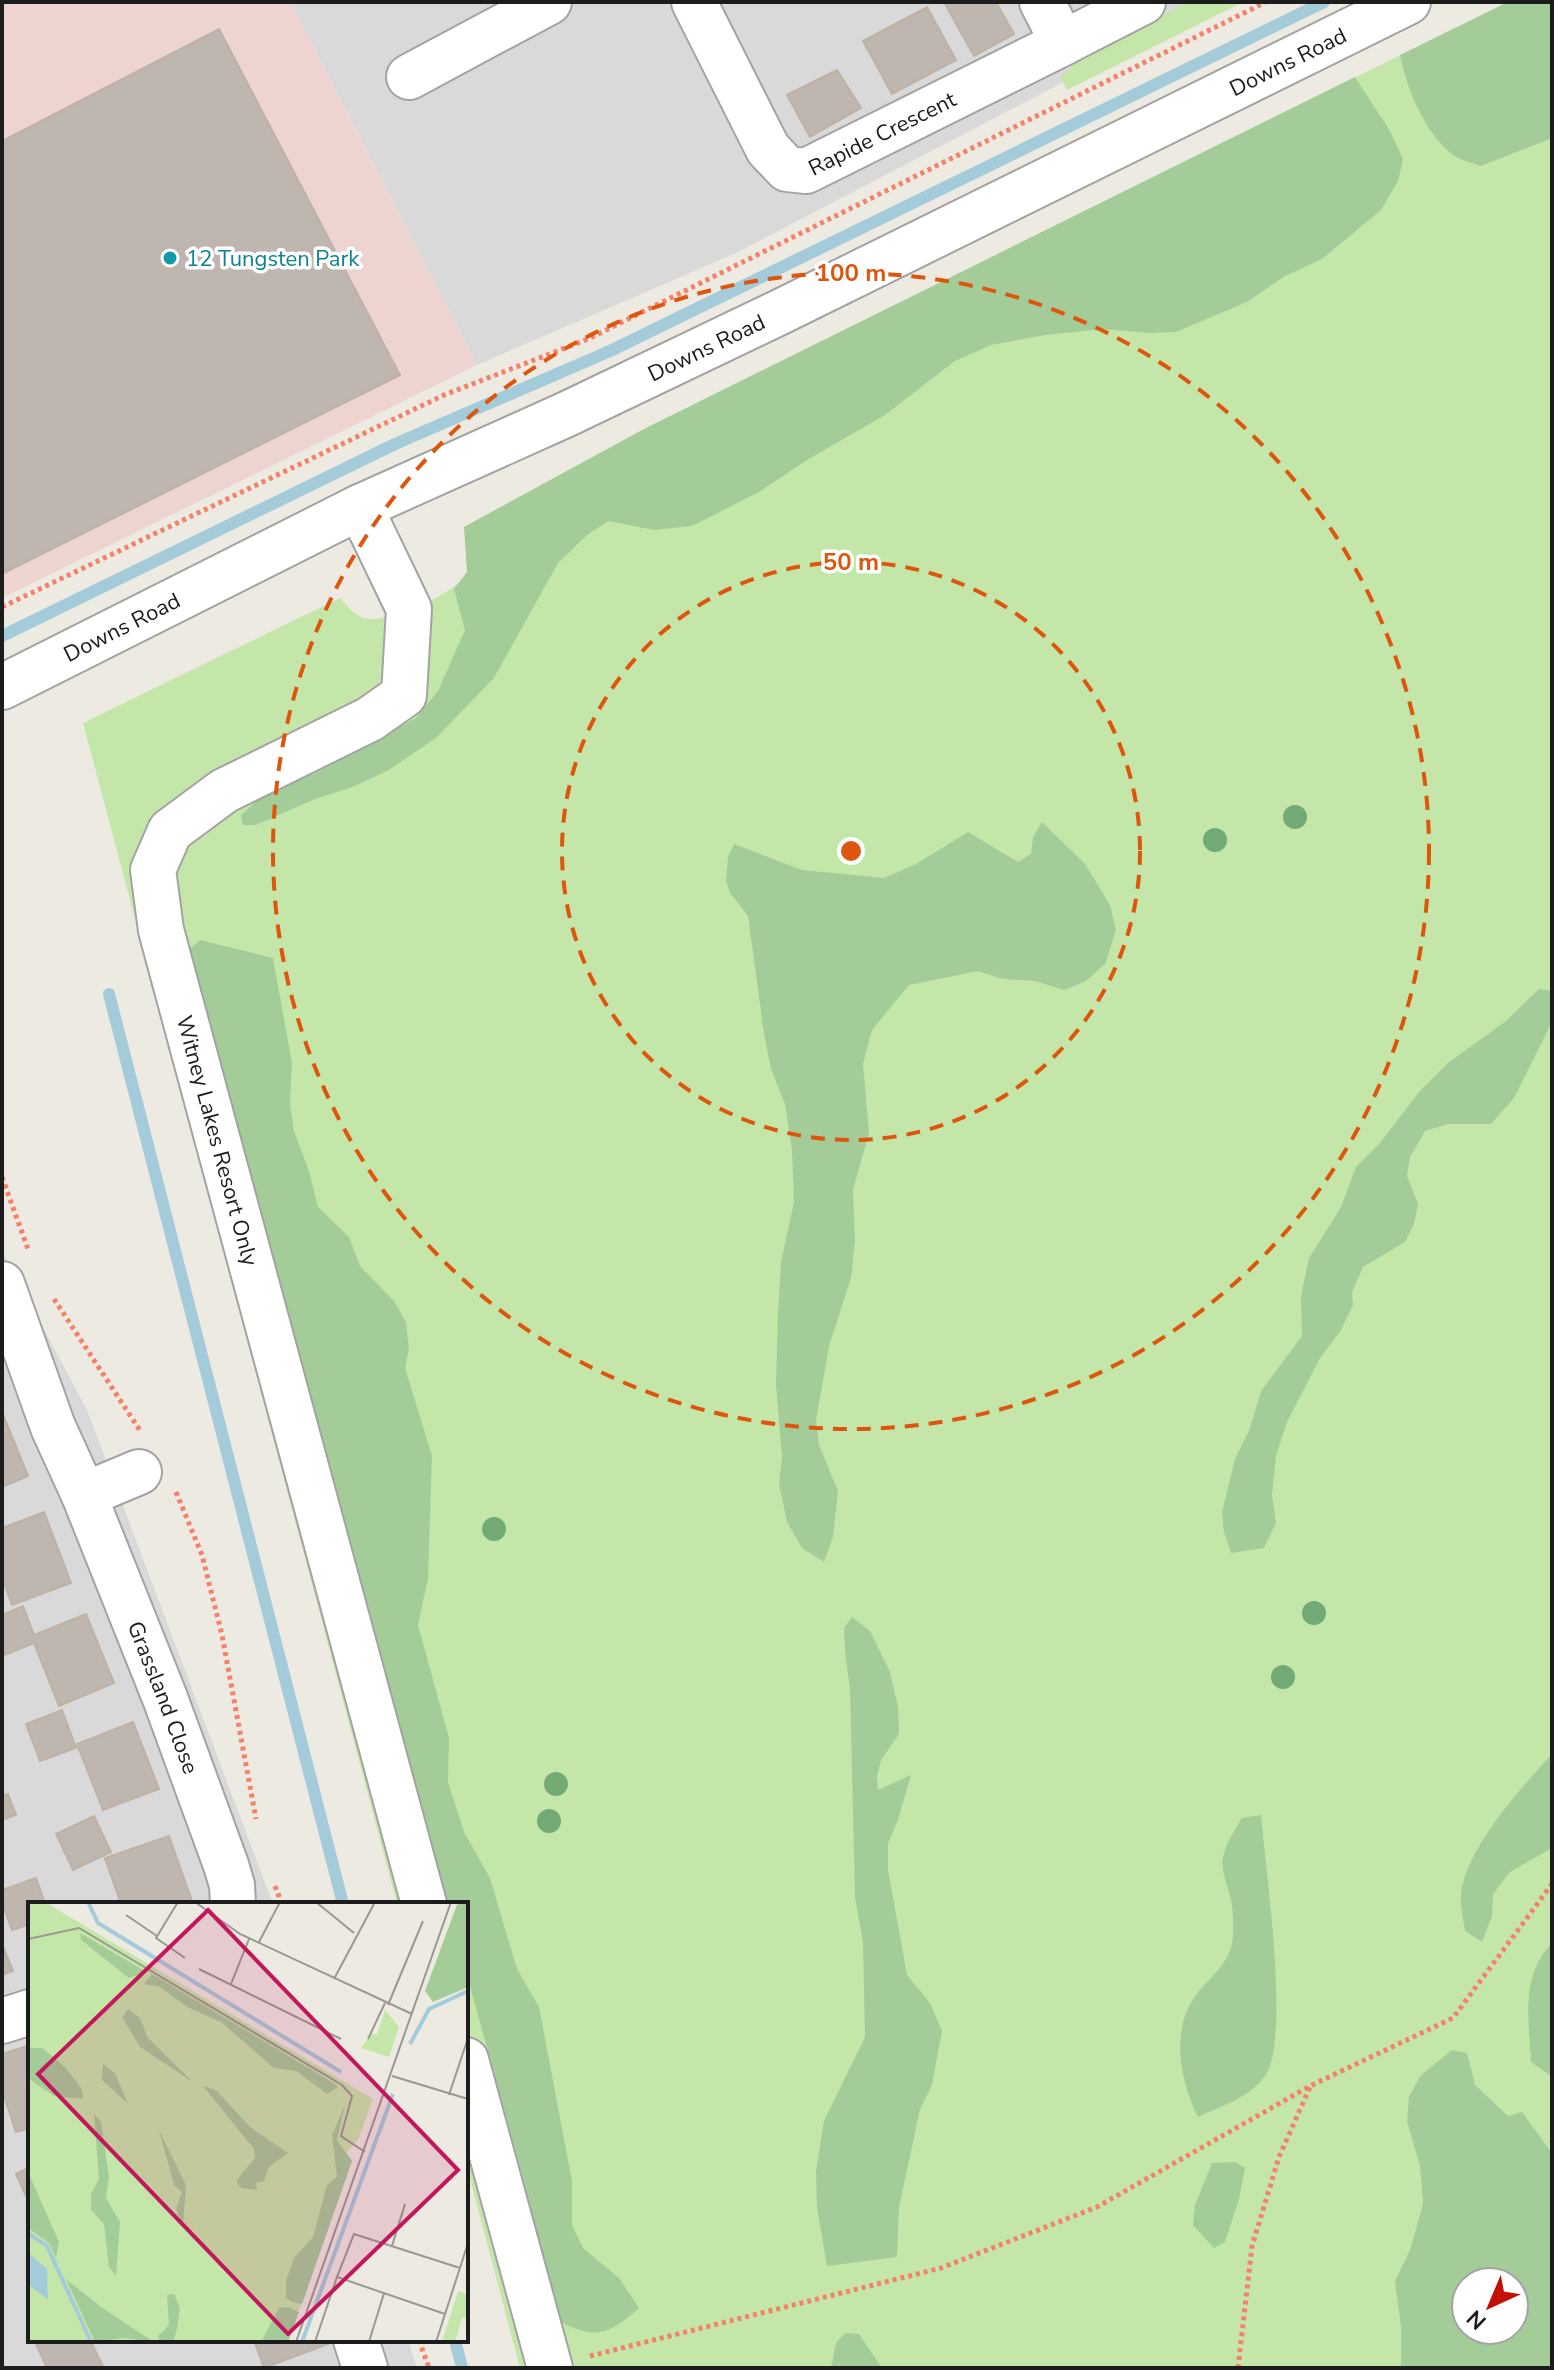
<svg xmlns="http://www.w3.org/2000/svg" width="1554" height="2370" font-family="'Nunito Sans',sans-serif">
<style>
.residential{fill:#dad9d9}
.commercial{fill:#eed4d1}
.grass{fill:#c4e7a9;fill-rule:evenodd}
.forest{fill:#a4cc98;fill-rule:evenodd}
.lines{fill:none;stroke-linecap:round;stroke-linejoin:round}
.stream{stroke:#a3cbda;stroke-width:12}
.building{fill:#beb6af;stroke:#beb2a5;stroke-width:2}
.minor-casing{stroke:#a3a3a3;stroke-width:48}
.path{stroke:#f6816b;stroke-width:5;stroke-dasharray:4 4;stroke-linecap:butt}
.minor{stroke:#fff;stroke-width:44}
.tree{fill:#72aa75}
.ring{fill:none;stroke:#de560d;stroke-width:4;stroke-dasharray:14 10}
.culture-dot{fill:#0f9aa8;stroke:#fff;stroke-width:3}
.labels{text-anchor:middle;stroke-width:7;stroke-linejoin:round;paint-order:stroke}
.street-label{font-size:22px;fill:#1c1c1c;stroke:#fff}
.culture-label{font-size:22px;fill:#0d838f;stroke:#fff;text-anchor:start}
.inset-river{fill:none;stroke:#a3cbda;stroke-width:4}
.inset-road{fill:none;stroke:#999893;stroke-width:2}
.view{fill:#c2185b;fill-opacity:0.15;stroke:#c2185b;stroke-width:4}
.inset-edge{fill:none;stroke:#1c1c1c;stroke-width:4}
.centre{fill:#de560d;stroke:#fff;stroke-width:4}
.ring-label{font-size:24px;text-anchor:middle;font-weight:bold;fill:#de560d;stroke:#fff;stroke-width:7;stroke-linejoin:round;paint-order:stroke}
</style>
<rect width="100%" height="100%" fill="#edeae2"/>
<!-- residential -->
<g class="residential">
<path d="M290,2H1217L736,253L477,365Z"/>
<path d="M2,1251L87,1410L273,1904H30V2340H408L417,2368H2Z"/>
</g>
<!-- commercial -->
<path class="commercial" d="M2,2H290L477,365L2,598Z"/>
<!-- grass -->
<g class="grass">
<path d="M1188,2H1243L1067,90L1060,77L1070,69L1078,56L1121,38Z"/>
<path d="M1508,2H1552V2368H520L466,2164V1904H397L83,723L340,598C349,608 355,617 369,619C389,622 462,592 467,571C470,559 465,540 464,527L646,428ZM1466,2282H1514V2330H1466Z"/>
</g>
<!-- forest -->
<g class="forest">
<path d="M1508,2H1552V138L1481,166C1473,163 1459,160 1452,154C1424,132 1407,89 1400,55Z"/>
<path d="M1355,77L1390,131L1403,159L1398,181L1381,210L1322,259L1285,276L1247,302L1176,332L1149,333L1103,329L1045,335L991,345L955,361L885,415L807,460L759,492L692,526L654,530L608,521L587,535L558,563L494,678L436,738L387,771L350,788L315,799L256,825H243L241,815L266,792L318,772L416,718L438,691L465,630L454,589L467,572L464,527L646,428Z"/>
<path d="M1042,822L1085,864L1110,905L1116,930L1105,964L1086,981L1064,990L1035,981L1003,979L978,971L909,985L872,1030L863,1064L869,1133L853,1190L855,1241L851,1278L829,1346L816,1421L819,1445L838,1491L833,1537L824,1562L802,1548L787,1522L779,1484L782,1458L776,1384L778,1312L781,1262L794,1202L792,1151L785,1104L771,1069L764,1034L748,916L730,893L726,880L728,857L734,844L802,870L884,878L916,864L968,832L1018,862L1031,854L1033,837Z"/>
<path d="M200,940L273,958L292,1063L290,1104L294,1131L309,1171L318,1207L349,1237L360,1266L394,1301L406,1322L409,1349L405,1368L432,1456L428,1579L418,1625L449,1738L448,1782L464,1832L490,1878L517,1969L539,2007L572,2181V2225L583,2248L619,2278L639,2308C607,2337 594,2339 556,2320L526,2188L466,1972V1904H447L185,953Z"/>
<path d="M1539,989L1552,991V1022L1514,1098L1491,1124H1448L1425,1131L1410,1157L1407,1176L1418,1204L1414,1224L1405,1242L1363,1267L1352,1292L1353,1305L1341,1330L1320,1358L1287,1422L1276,1456L1272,1495L1276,1523L1264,1548L1231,1553L1224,1532L1222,1512L1235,1459L1249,1431L1261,1391L1302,1336L1301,1296L1309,1258L1341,1207L1356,1167L1380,1143L1419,1092L1448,1063L1506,1021Z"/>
<path d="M852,1617L870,1631L890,1672L898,1707L899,1734L881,1760L877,1776L878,1790L911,1775L898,1820L888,1843V1870L907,1975L930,2003L942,2031L932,2085L920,2109L899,2207L897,2257L827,2266L817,2208L816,2171L824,2121L865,2037L863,1943L855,1897L850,1689L845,1652L844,1628Z"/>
<path d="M1552,1754V1848L1510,1872L1493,1894L1492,1916L1482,1942L1465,1931C1463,1919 1460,1906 1461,1893C1467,1847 1521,1788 1552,1754Z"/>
<path d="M1261,1815C1265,1864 1291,2041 1265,2076C1249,2098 1221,2106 1198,2117C1181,2082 1170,2033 1194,1998C1207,1978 1227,1968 1232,1943C1234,1932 1233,1916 1232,1905C1230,1890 1220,1872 1223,1857C1226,1843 1235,1830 1242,1818Z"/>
<path d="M1552,1943V2077L1531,2062C1529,2020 1520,1976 1552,1943Z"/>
<path d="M1452,2050L1467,2053L1475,2085L1508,2116L1522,2112L1552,2153V2368H1401V2327L1395,2281L1410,2250L1423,2204L1420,2166L1407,2121L1409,2097L1421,2075ZM1466,2282H1514V2330H1466Z"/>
<path d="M1235,2162L1245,2168L1239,2199L1225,2242L1214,2248L1193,2225L1195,2205L1212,2163Z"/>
<path d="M845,2333L859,2334L882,2368H831L836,2343Z"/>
</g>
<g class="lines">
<!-- stream -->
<g class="stream">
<path d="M2,636L395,444L610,351L1324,2"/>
<path d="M109,994L343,1904"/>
<path d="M455,2340L462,2368"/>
</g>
</g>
<!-- building -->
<g class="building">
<path d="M944,2H996L1014,34L974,56Z"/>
<path d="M927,7L956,60L892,94L863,41Z"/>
<path d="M219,29L400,375L2,574V141Z"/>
<path d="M837,70L861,108L810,137L787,95Z"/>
<path d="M2,1412L28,1476L2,1487Z"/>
<path d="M44,1512L71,1583L12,1605L2,1577V1528Z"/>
<path d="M23,1606L34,1635L86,1614L114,1683L59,1706L34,1643L2,1656V1615Z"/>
<path d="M62,1710L76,1748L40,1761L26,1724Z"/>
<path d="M133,1722L159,1789L103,1810L77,1744Z"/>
<path d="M8,1794L16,1815L2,1820V1796Z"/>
<path d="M94,1816L111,1852L73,1870L56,1834Z"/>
<path d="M169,1836L193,1904H121L105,1858Z"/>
<path d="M36,1878L45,1904H30V1924L12,1930L2,1903V1890Z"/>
<path d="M2,1944L13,1971L2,1975Z"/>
<path d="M30,2045V2128L16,2132L2,2090V2054Z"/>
<path d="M30,2167V2205L16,2174Z"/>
<path d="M44,2340H90L104,2368H47L36,2344Z"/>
<path d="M254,2340H326L328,2344L264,2368Z"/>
</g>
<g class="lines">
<!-- minor casing -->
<g class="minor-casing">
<g id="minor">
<path id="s1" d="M694,2L768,149L787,169L806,171L1063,43L1042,2"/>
<path d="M1063,43L1143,2"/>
<path d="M409,77L549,2"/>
<path id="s2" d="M360,507L409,609L404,695L370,719L224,791L170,831L153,870L161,930L424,1904"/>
<path id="s3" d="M2,687L360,507L567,414L780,312L1408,2"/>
<path id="s4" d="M2,1284L53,1427L84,1495L165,1698L226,1865L232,1885L233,1904"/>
<path d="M84,1495L139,1472"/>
<path d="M2,2021L30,2012"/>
<path d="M466,2060L550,2368"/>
<path d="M356,2340L365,2368"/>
</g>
</g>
<!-- path -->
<g class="path">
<path d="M2,607L444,395L588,339L1266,2"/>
<path d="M2,1177L29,1252"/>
<path d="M54,1299L141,1432"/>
<path d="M176,1492L202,1555L222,1635L256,1819"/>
<path d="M275,1886L282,1904"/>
<path d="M419,2340L429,2368"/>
<path d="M590,2356L941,2268L1097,2207L1310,2086L1453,2018L1552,1884"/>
<path d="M1238,2368L1252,2246L1279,2157L1310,2087"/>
</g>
<!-- minor -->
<use href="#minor" class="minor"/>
</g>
<!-- trees -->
<g class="tree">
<circle cx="1295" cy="817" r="12"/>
<circle cx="1215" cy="840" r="12"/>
<circle cx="494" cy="1529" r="12"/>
<circle cx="1314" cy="1613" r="12"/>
<circle cx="1283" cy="1677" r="12"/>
<circle cx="556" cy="1784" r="12"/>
<circle cx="549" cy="1821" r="12"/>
</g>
<!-- distance rings -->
<g class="ring">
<circle cx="851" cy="851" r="289"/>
<circle cx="851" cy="851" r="578"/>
</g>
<!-- markers -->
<circle class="culture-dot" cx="170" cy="258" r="8"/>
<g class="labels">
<!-- street labels -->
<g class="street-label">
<text dy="8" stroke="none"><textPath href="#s3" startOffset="1430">Downs Road</textPath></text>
<text dy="8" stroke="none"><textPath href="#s1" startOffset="296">Rapide Crescent</textPath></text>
<text dy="8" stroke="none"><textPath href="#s3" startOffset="782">Downs Road</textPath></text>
<text dy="8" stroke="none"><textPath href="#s3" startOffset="134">Downs Road</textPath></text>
<text dy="8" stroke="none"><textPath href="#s2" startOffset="792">Witney Lakes Resort Only</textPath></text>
<text dy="8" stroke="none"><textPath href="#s4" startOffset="444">Grassland Close</textPath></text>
</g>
<!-- culture labels -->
<g class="culture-label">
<text x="186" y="266">12 Tungsten Park</text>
</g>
</g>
<!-- overview -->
<g transform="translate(28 1902)">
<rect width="440" height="440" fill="#edeae2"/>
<path d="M0,0H17L345,197L330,238L318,251L324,259L260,440H0ZM357,108L371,125L361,155L333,146L344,131L349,133ZM430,389L440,393V417L434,416L427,440H414Z" fill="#c4e7a9"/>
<path d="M430,0H440V85L405,100L397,89ZM52,31L115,68L114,72L101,76L53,38ZM124,72L309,183V186L299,192L268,169L246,166L193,120L159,105L132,85L116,82ZM100,107L112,116L120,136L166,181L112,145L94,115ZM0,146H14L37,165L54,187L55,197L26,194L0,176ZM75,162L87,171L100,202L74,178ZM175,184L188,188L222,225L260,251L241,265L236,279L228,281L229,288L213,286L208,279L227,256L226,247ZM317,203L309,238L324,259L274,402L264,400L258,396V379L266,356L285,335L299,283L309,275L304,233ZM66,211L73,220L81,275L78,296L92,320L88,374L81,365L76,322L63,308V292L71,277ZM131,228L158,283L155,323L148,307L154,290L146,283ZM0,270L31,340L28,356L21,341L0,326ZM38,377L73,405L126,440L95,436L67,440ZM146,392L152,406L149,427L145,440H132L130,434L141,423L139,393ZM261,405L271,410L260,440H233L251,406Z" fill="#a4cc98"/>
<path d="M0,351L19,367L20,398L0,382Z" fill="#a3cbda"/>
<path class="inset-river" d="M60,0L70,21L313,170M382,142L401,107L440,89M0,331L19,344L63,440M274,440L365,192"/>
<path class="inset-road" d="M150,0L128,36L157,56M167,0L212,32L384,112M288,0L326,31M98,13L129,34M0,37L51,26L314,183L324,194L313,234L337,250M231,40L252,0M171,67L313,137M306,77L347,0M203,82L221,37M360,103L395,19M340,137L357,101M364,174L440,197M421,193L440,136M364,344L377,302M417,412L309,375L326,332L432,366M268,440L423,0M287,440L309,375M341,440L356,391M408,440L440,341"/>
<path class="view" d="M180,8L430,268L260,432L10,172Z"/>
<rect width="440" height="440" class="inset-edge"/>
</g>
<circle cx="851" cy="851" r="12" class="centre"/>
<g class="ring-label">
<text x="851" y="281">100 m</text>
<text x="851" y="570">50 m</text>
</g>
<!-- border -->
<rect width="1554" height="2370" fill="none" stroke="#1c1c1c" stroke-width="8"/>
<!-- north arrow -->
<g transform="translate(1490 2306) rotate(224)"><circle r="38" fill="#ffffff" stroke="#a4a4a4" stroke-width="2"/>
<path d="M0-6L14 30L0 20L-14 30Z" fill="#c31005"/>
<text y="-12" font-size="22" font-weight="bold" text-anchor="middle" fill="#1c1c1c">N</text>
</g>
</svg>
